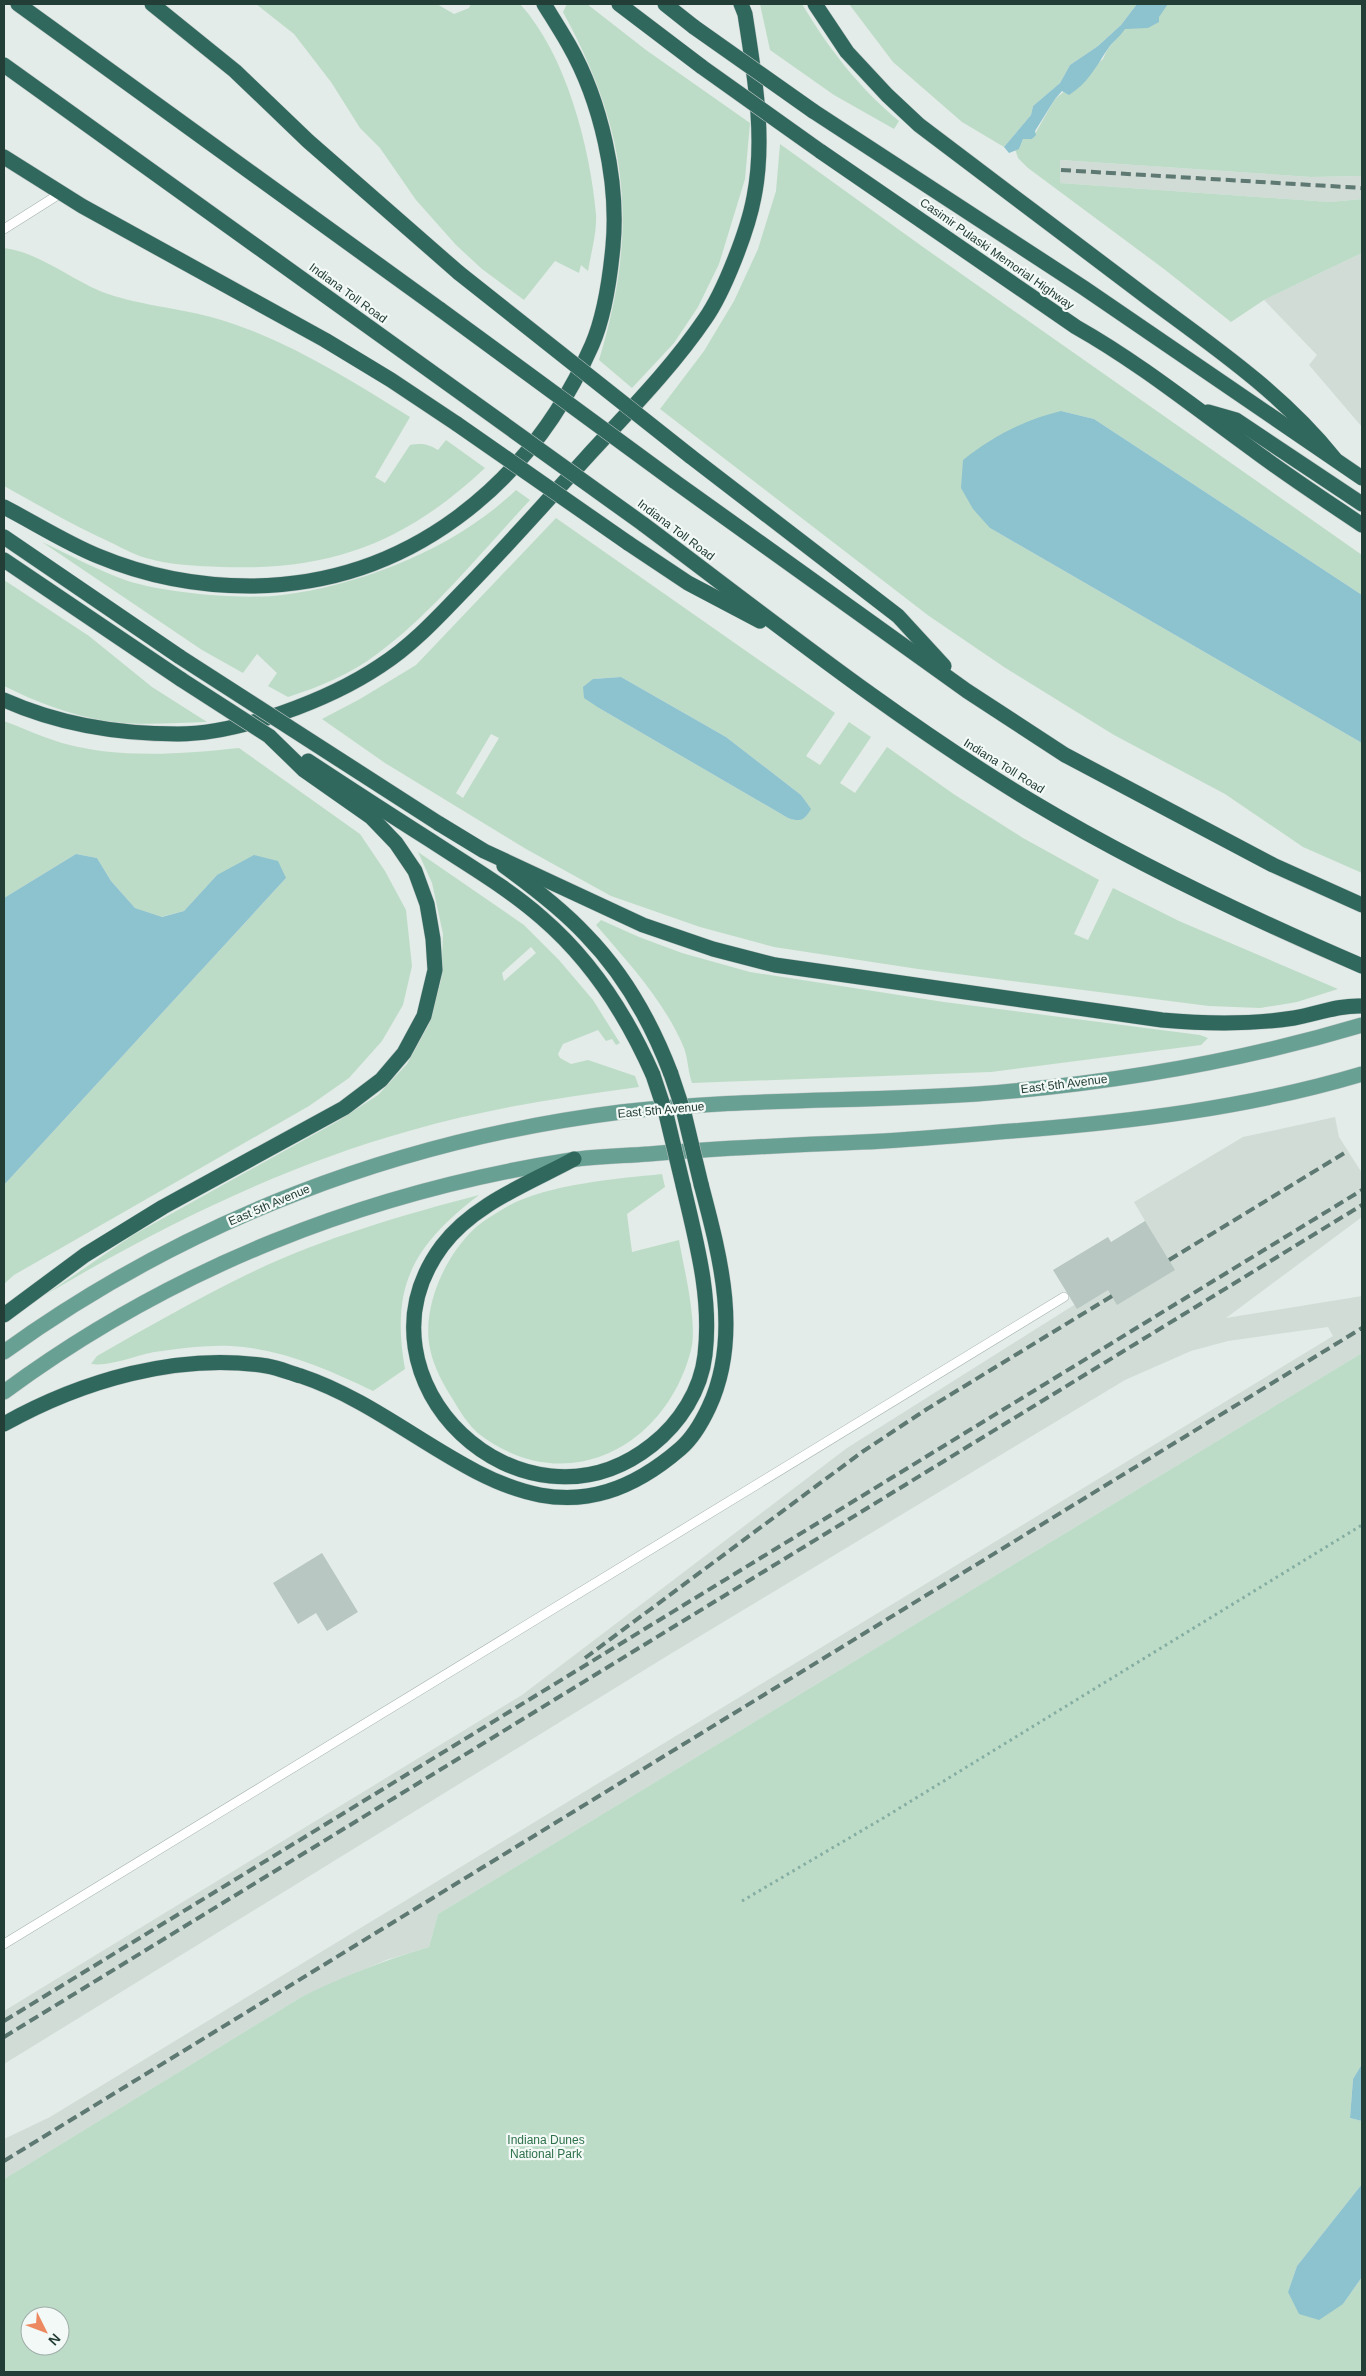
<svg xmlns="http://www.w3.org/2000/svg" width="1366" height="2376" font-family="Arial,sans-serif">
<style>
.built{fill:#d1dcd7}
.green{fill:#bddcc7;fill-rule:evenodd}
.water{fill:#8dc2cf}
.building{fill:#b8c7c1}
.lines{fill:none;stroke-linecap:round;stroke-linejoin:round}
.lane-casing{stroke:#a6b4af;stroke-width:10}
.primary-casing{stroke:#c1c9c7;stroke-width:16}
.highway-casing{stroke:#c1c9c7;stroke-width:16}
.path{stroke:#85aea3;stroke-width:3;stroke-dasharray:2.5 4;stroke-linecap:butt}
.lane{stroke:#fff;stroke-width:9}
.primary{stroke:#69a094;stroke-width:15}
.highway{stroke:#30685e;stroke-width:15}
.rail{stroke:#5e7872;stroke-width:4;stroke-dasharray:10 5;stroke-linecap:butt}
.highway-bridge-casing{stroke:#c1c9c7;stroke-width:16;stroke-linecap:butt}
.highway-bridge{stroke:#30685e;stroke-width:15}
.labels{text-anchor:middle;stroke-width:4.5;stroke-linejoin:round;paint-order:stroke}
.street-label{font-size:12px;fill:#233d37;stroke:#f3f9f6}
.park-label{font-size:12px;fill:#2f724c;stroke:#f3f9f6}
</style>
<rect width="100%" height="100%" fill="#e3ece8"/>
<!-- built -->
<g class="built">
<path d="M1060,160L1311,177L1362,176V199L1330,202L1060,183Z"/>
<path d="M1362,253V427L1309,365L1317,355L1264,300Z"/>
<path d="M1335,1117L1339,1137L1362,1173V1217L1226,1318L1362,1296V1353L438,1914L429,1947L386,1960L303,1996L4,2179V2139L50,2117L1333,1336L1328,1327L1228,1341L1191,1351L1125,1380L672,1653L4,2064V2011L522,1695L847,1448L1074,1305L1145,1221L1134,1202L1243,1137Z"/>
</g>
<!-- green -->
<g class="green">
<path d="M256,4H437L454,14L469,8L471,4H520C566,54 590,147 596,214C597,232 591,253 588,271L581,265L579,273L555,261L524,300L482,269L456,245L416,200L380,148L360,128L331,82L294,34Z"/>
<path d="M567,4H587L646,50L750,123L745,179L719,264L698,307L674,343L632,388L599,360C639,228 629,133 563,12Z"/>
<path d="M760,4H802C829,49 859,88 899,121L894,129L834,95L770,50Z"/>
<path d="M849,4H1137L1121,25L1098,46L1070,65L1060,83L1033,106L1031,115L1004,147L962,122L893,62Z"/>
<path d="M1168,4H1362V176L1311,177L1060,160V183L1330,202L1362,199V253L1264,300L1231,322L1164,269L1028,168L1018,158L1015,149H1019L1023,139H1032L1055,99L1103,59L1107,50L1125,28H1148Z"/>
<path d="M780,144L923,247L1362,555V595L1094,419L1061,411L990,528L1362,743V873L1303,847L1225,794L1114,735L1004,667L929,616L660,409L704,351L734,301L758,249L776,191Z"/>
<path d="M4,248C38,252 69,278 100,291C134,305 182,308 218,319C286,339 350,380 410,417L375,477L385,483L410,445C422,443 428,444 438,450L446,440L485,468C405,543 331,571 221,567C197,566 169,565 146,558C135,555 124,549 114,544C76,527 40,506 4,486Z"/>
<path d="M516,490L530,500C483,550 432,614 377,654C351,674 319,687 288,697L268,686L277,673L257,654L243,673L202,650L42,542C70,555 99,571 128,581C166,593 242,600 282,595C363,585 457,547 516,490Z"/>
<path d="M556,518L835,713L806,756L820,765L849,722L871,737L840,783L855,793L887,747L955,795L1023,838L1099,880L1074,934L1088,940L1113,888L1179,921L1338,989L1297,1002L1260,1008L1209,1006L918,969L774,947L700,927L611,896L526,849L385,763L322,719L360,699L416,665ZM621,677L726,737L801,795L810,809C804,821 800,821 788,818L599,708L593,679ZM491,734L499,738L463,798L456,793Z"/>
<path d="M4,580L89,636L152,687L207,722C174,723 139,726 106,721C70,715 36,702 4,686Z"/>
<path d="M4,721C23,728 42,737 62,743C119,759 181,754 239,748L360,834L385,871L406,910L412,966L403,1005L382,1041L349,1078L309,1106L14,1275L4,1284V1185L286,878L217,875L184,911L161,917L135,908L111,881L97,858L76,854L4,898Z"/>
<path d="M418,852L524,925L559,960L593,1000L620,1043L616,1045L612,1039L606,1041L598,1030L563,1044L558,1054L560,1058L571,1064L588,1060L635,1076L639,1087C562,1097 484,1109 409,1131C280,1167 160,1227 45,1295L133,1235L338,1121L378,1095L407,1064L429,1024L441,980L443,934L432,883ZM531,947L536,953L504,981L502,973Z"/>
<path d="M601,920L639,937L682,953L750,972L944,1002L1200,1035L1208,1038L1201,1045L991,1072L692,1083C688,1072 688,1059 684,1048C665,1002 628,962 596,925Z"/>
<path d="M662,1174L665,1187L627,1214L632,1252L679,1240C684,1269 698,1324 691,1350C666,1448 565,1500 479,1434C468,1425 459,1410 452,1398C443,1384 435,1369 431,1353C420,1312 443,1259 473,1230C481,1222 493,1215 503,1209C543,1184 616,1179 662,1174Z"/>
<path d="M479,1195C414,1245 390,1285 405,1369L373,1391C327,1369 282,1349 231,1346C208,1345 185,1348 162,1351C140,1353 112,1367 91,1364L97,1356C146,1328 195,1300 246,1275C317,1240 402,1215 479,1195Z"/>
<path d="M1362,1353V2064L1353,2079L1350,2118L1362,2121V2184L1297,2266L1288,2292L1343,2304L1362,2277V2372H4V2179L303,1996C344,1976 385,1960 429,1947L438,1914ZM30,2316H60V2346H30Z"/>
</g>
<!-- water -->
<g class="water">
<path d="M1137,4H1168L1159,17V22L1148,28L1125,29C1120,37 1112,42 1107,50C1096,67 1087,84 1069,95L1062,91L1055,99L1035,131L1036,135L1032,139H1023L1019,149L1009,153L1004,147L1031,115L1033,106L1060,83L1070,65L1098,46L1121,25Z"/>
<path d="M1061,411L1094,419L1362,595V743L990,528L973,509L961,488L963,460C993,436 1024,420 1061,411Z"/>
<path d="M621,677L726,737L801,795L811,809C804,821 800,822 788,818L599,708L584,698L583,687L593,679Z"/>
<path d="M76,854L97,858L111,881L135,908L162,917L184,911L217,875L254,855L278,861L286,878L4,1185V898Z"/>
<path d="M1362,2064V2121L1350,2118L1353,2079Z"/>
<path d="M1362,2184V2277L1343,2304L1319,2320L1299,2314L1288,2292L1297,2266Z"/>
</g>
<!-- building -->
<g class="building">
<path d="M1145,1221L1175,1270L1117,1305L1108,1290L1077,1309L1053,1270L1108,1237L1111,1242Z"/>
<path d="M322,1553L358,1612L327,1631L316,1613L298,1624L273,1583Z"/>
</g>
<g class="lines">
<!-- lane casing -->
<g class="lane-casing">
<g id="lane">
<path d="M4,229L61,193"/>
<path d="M4,1944L1064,1297"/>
</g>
</g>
<!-- primary casing -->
<g class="primary-casing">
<g id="primary">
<path d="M4,1352C187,1220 398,1140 621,1112C739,1098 859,1102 977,1094C1106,1084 1238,1062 1362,1025"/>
<path d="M4,1392C172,1268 365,1192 571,1160C597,1156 623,1156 649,1154C720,1148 791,1145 863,1142C912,1140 962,1135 1012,1131C1129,1122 1248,1108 1362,1074"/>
</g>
</g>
<!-- highway casing -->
<g class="highway-casing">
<g id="highway">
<path d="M18,4L441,310"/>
<path d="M152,4L235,71L308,141L459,273"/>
<path d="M619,4L702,67"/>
<path d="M665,4L694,27"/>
<path d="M815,4L847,52L887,95L919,125C995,183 1072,240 1148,298C1213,346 1283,394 1334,458"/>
<path d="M4,65L472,401"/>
<path d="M813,111L1084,288L1362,478"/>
<path d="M820,151L1076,327C1138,362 1194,407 1252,449C1288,476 1325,500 1362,525"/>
<path d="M4,157L82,206L325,340L391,380L457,424"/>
<path d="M1208,412L1236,420L1362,504"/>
<path d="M690,456L898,616L944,666"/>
<path d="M674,481L967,691L1065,755L1273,865L1362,905"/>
<path d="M4,507C35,523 66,543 98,556C146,576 198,586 250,586C407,585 530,486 592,345C605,315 610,278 613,246C619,181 601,101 569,45C561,31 552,17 544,4"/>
<path d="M643,524C770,619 895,719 1031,801C1138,865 1248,917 1362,966"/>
<path d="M4,537L180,657"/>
<path d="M628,543L688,583L760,621"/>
<path d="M4,560L182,680"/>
<path d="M4,700C58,724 119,734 178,734C239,734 329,700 380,666C413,645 440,615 468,586C508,545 546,502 585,459C626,414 671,369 705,319C724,292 748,230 754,197C766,137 754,73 745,14L741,4"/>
<path d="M308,761C349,788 389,814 430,840C468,865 508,888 542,918C592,961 627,1016 653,1075"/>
<path d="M438,823L484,851L643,925L713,949L775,965L1162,1020C1207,1024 1249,1025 1294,1018C1317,1014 1338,1005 1362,1006"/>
<path d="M504,866C533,887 562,909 586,935C624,974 652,1024 671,1074"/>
<path d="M574,1159C530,1183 473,1204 442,1246C344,1379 522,1548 652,1445C680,1423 701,1390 705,1355C712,1297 696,1241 683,1185"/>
<path d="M4,1315L85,1255L163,1207L344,1108L381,1080L404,1053L424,1016L435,970L433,939L427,904L415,871L396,843L371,817L304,770L269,736"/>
<path d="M4,1424C81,1381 178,1352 267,1366C279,1368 290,1373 301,1376C436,1421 534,1575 680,1449C693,1438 702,1422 709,1407C742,1336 720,1256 701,1184"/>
</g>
</g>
<!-- path -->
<path class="path" d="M742,1901L885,1817L1362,1525"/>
<!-- lane -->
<use href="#lane" class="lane"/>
<!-- primary -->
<use href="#primary" class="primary"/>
<!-- highway -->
<use href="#highway" class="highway"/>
<!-- rail -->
<g class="rail">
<path d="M1061,170L1362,188"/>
<path d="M1169,1260L1346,1152"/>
<path d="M585,1658L862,1452L927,1409L1112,1296"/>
<path d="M4,2021L1362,1190"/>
<path d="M4,2037L1362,1205"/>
<path d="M4,2161L1362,1328"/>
</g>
<!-- highway-bridge casing -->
<g class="highway-bridge-casing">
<g id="highway-bridge">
<path d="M694,27L813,111"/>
<path d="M702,67L820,151"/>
<path d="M459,273L690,456"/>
<path d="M441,310L674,481"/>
<path d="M472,401L643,524"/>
<path d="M457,424L628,543"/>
<path d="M180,657L438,823"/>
<path d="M182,680L269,736"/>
<path d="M671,1074L684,1113L701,1184"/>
<path d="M653,1075L666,1114L683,1185"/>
</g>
</g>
<!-- highway-bridge -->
<use href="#highway-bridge" class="highway-bridge"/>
</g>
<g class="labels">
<!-- street labels -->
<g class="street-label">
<text transform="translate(997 254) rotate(35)" y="4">Casimir Pulaski Memorial Highway</text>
<text transform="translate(348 293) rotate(36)" y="4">Indiana Toll Road</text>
<text transform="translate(676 530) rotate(37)" y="4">Indiana Toll Road</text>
<text transform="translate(1004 766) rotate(32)" y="4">Indiana Toll Road</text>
<text transform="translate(1064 1084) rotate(-7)" y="4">East 5th Avenue</text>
<text transform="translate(661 1110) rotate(-5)" y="4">East 5th Avenue</text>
<text transform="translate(269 1205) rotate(-23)" y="4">East 5th Avenue</text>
</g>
<!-- park labels -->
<g class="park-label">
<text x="546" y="2144">Indiana Dunes<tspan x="546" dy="14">National Park</tspan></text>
</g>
</g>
<!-- border -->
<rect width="1366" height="2376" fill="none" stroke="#233d37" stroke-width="10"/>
<!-- north arrow -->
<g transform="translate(45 2331) rotate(132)"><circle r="24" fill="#f3f9f6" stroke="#a0aeaa"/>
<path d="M0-4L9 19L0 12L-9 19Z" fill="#ec8961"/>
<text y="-8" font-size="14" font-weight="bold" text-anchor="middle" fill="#233d37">N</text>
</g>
</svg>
